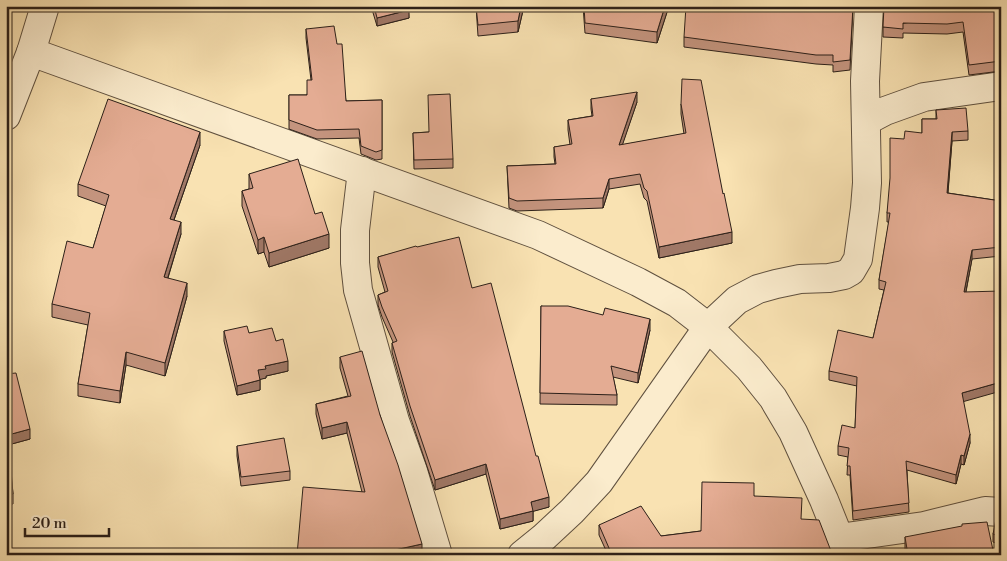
<svg xmlns="http://www.w3.org/2000/svg" width="1007" height="561" font-family="'Libre Bodoni',serif">
<style>
.lines{fill:none;stroke-linecap:round;stroke-linejoin:round}
.minor-casing{stroke:#5f503f;stroke-width:30}
.minor{stroke:#fbeccd;stroke-width:28}
.wall{fill:#c4947e;stroke:#2c2019}
.shaded-wall{fill:#a07867;stroke:#2c2019}
.building{fill:#e4ac93;stroke:#2c2019}
</style>
<rect width="100%" height="100%" fill="#f9e2b2"/>
<filter id="stains"><feTurbulence type="fractalNoise" baseFrequency=".004" numOctaves="4"/><feColorMatrix values="0 0 0 0 .2 0 0 0 0 .09 0 0 0 0 .02 0 0 0 .5 -.17"/></filter>
<radialGradient id="worn" r=".72"><stop offset=".6" stop-color="#630" stop-opacity="0"/><stop offset="1" stop-color="#630" stop-opacity=".3"/></radialGradient>
<g class="lines">
<!-- minor casing -->
<g class="minor-casing">
<g id="minor">
<path d="M31,52L538,235L638,282L677,303L708,327L749,368L773,398L793,432L824,500L846,555"/>
<path d="M6,116L31,52L45,6"/>
<path d="M866,121L885,111L924,97L1001,86"/>
<path d="M362,171L355,230V263L358,290L395,421L413,471L438,555"/>
<path d="M839,538L924,526L985,511L1001,512"/>
<path d="M522,555L543,538L572,511L599,482L708,327L737,300L758,289L776,284L800,279L829,278L844,275L851,271L858,259L865,208L867,183L865,81L869,6"/>
</g>
</g>
<!-- minor -->
<use href="#minor" class="minor"/>
</g>
<!-- wall -->
<g class="wall">
<path d="M371,6H408L409,18L377,26Z"/>
<path d="M476,6H524L518,32L478,36Z"/>
<path d="M583,6H669L657,43L585,33Z"/>
<path d="M853,6L850,70L833,72V65L816,64L684,47V37Z"/>
<path d="M1001,6V71L969,75L963,32L947,34L903,33V38L883,37V27Z"/>
<path d="M306,29L337,44L346,101L382,100V159L376,160L361,154L359,138L317,139L289,129V95H307L311,80L306,38Z"/>
<path d="M591,99L637,102L622,145L684,134L681,114V104L732,243L659,258L647,201L644,198L640,184L609,189L603,208L517,211L509,208L507,166L555,164L554,157V147L570,145L568,130V120L592,116L591,109Z"/>
<path d="M936,110L968,131V140L952,141L948,193L1001,201V256L972,259L966,292L963,402L970,443L964,465L961,464L956,484L907,470L909,512L853,520L850,475H847L848,457L838,455V446L855,428L857,386L829,380V371L873,338L884,290L879,289V280L889,222H887V213L904,139L922,133V119H936Z"/>
<path d="M429,132L453,159V168L414,169L413,133Z"/>
<path d="M200,145L174,220L181,234L168,278L187,296L165,376L126,365L120,403L78,396V384L88,325L52,317V304L93,248L106,206L78,196V184Z"/>
<path d="M249,174L315,214L329,248L269,267L264,252L258,254L242,206V191L249,189Z"/>
<path d="M417,247L472,288L549,507L533,511V521L500,529L486,474L435,490L410,416L392,352V343L393,342L382,317L378,305V295L385,292L378,267V257Z"/>
<path d="M541,306L650,330L638,383L613,377L617,395V405L540,404Z"/>
<path d="M224,331L249,333L276,341L288,371L266,376V378L260,379V390L237,395L224,341Z"/>
<path d="M340,357L380,415L422,555L362,492L347,433L322,439L316,414V404L348,396L340,368Z"/>
<path d="M6,374L30,439L8,445L13,494V504L6,505Z"/>
<path d="M237,446L290,471V480L241,486L237,456Z"/>
<path d="M754,496L801,519L834,555H608L599,535V525L661,536L701,531Z"/>
<path d="M1001,519V545L993,542V534Z"/>
<path d="M905,537L994,555H906L905,550Z"/>
</g>
<!-- shaded-wall -->
<g class="shaded-wall">
<path d="M521,6H524L518,32V21Z"/>
<path d="M665,6H669L657,43V32Z"/>
<path d="M409,10V18L377,26V18Z"/>
<path d="M637,92V102L619,155V145Z"/>
<path d="M200,132V145L170,231V219Z"/>
<path d="M952,132V141L947,202V193Z"/>
<path d="M609,179V189L603,208V198Z"/>
<path d="M181,222V234L164,290V277Z"/>
<path d="M732,232V243L659,258V247Z"/>
<path d="M329,234V248L269,267V253Z"/>
<path d="M264,237V252L258,254V240Z"/>
<path d="M972,250V259L964,301V292Z"/>
<path d="M187,283V296L165,376V363Z"/>
<path d="M650,319V330L638,383V373Z"/>
<path d="M126,352V365L120,403V391Z"/>
<path d="M288,361V371L266,376V378L258,380V370L265,366Z"/>
<path d="M260,380V390L237,395V386Z"/>
<path d="M1001,382V391L962,402V393Z"/>
<path d="M347,422V433L322,439V428Z"/>
<path d="M30,429V439L8,445V435Z"/>
<path d="M970,434V443L964,465V456Z"/>
<path d="M961,455V464L956,484V475Z"/>
<path d="M486,464V474L435,490V480Z"/>
<path d="M549,497V507L531,512V502Z"/>
<path d="M533,511V521L500,529V519Z"/>
<path d="M422,544V555H372Z"/>
</g>
<!-- building -->
<g class="building">
<path d="M374,6H408L409,10L377,18Z"/>
<path d="M476,6H521L518,21L478,25Z"/>
<path d="M584,6H665L657,32L585,23Z"/>
<path d="M686,6H853L850,60L833,62V55H816L684,37Z"/>
<path d="M884,6H1001V61L969,65L963,22L947,24L903,23V29L883,27Z"/>
<path d="M334,26L337,44H342L346,101L382,100V150L376,152L361,146L359,129L317,130L289,120V95H307V80H312L306,29Z"/>
<path d="M682,79L701,80L723,194L724,193L732,232L659,247L647,191L644,188L640,174L609,179L603,198L517,201L509,198L507,166L556,164L554,147L572,144L568,120L593,116L591,99L637,92L619,145L686,133L681,104Z"/>
<path d="M450,94L453,159L414,160L413,133L429,132L428,95Z"/>
<path d="M108,99L200,132L170,219L181,222L164,277L187,283L165,363L126,352L120,391L78,384L90,313L52,304L67,241L93,248L109,195L78,184Z"/>
<path d="M966,108L968,131L952,132L947,193L1001,201V247L972,250L964,292L1001,291V382L962,393L970,434L964,456L961,455L956,475L906,461L909,503L853,511L850,466H847L849,448L838,446L842,425L855,428L857,377L829,371L838,330L873,338L886,282L879,280L890,213H887L890,178V138L904,139L905,131L922,133V119H937L936,110Z"/>
<path d="M298,159L315,214L322,212L329,234L269,253L264,237L258,240L242,191L253,188L249,174Z"/>
<path d="M459,237L472,288L491,283L536,456H538L549,497L531,502L533,511L500,519L486,464L435,480L410,406L392,343L397,341L382,307L378,295L388,291L378,257L416,246L417,247Z"/>
<path d="M541,306H568L603,315L605,308L650,319L638,373L611,366L617,395L540,393Z"/>
<path d="M247,326L249,333L272,328L276,341L283,339L288,361L265,366L266,369L258,370L260,380L237,386L224,331Z"/>
<path d="M362,351L380,415L398,465L422,544L372,555H297L303,487L365,492L347,422L322,428L316,404L351,396L340,357Z"/>
<path d="M16,373L30,429L8,435L13,494L6,495V374Z"/>
<path d="M284,438L290,471L241,477L237,446Z"/>
<path d="M702,482L754,483V496L802,498L801,519L819,520L831,551L834,555H612L599,525L641,506L661,536L701,531Z"/>
<path d="M996,519H1001V537L993,534Z"/>
<path d="M987,522L994,555H908L905,537L962,526V524Z"/>
</g>
<!-- margin -->
<rect width="1007" height="561" fill="none" stroke="#f9e2b2" stroke-width="25"/>
<rect x="8" y="8" width="992" height="546" fill="none" stroke="#2c2019" stroke-width="2.5"/>
<rect x="12" y="12" width="982" height="536" fill="none" stroke="#2c2019"/>
<!-- scale -->
<path d="M25 528v8h84v-8" fill="none" stroke="#2c2019" stroke-width="2.5"/>
<text x="32" y="528" font-size="15" fill="#2c2019" stroke="#fbeccd" stroke-width="4" paint-order="stroke">20 m</text>
<rect width="100%" height="100%" filter="url(#stains)"/>
<rect width="100%" height="100%" fill="url(#worn)"/>
</svg>
